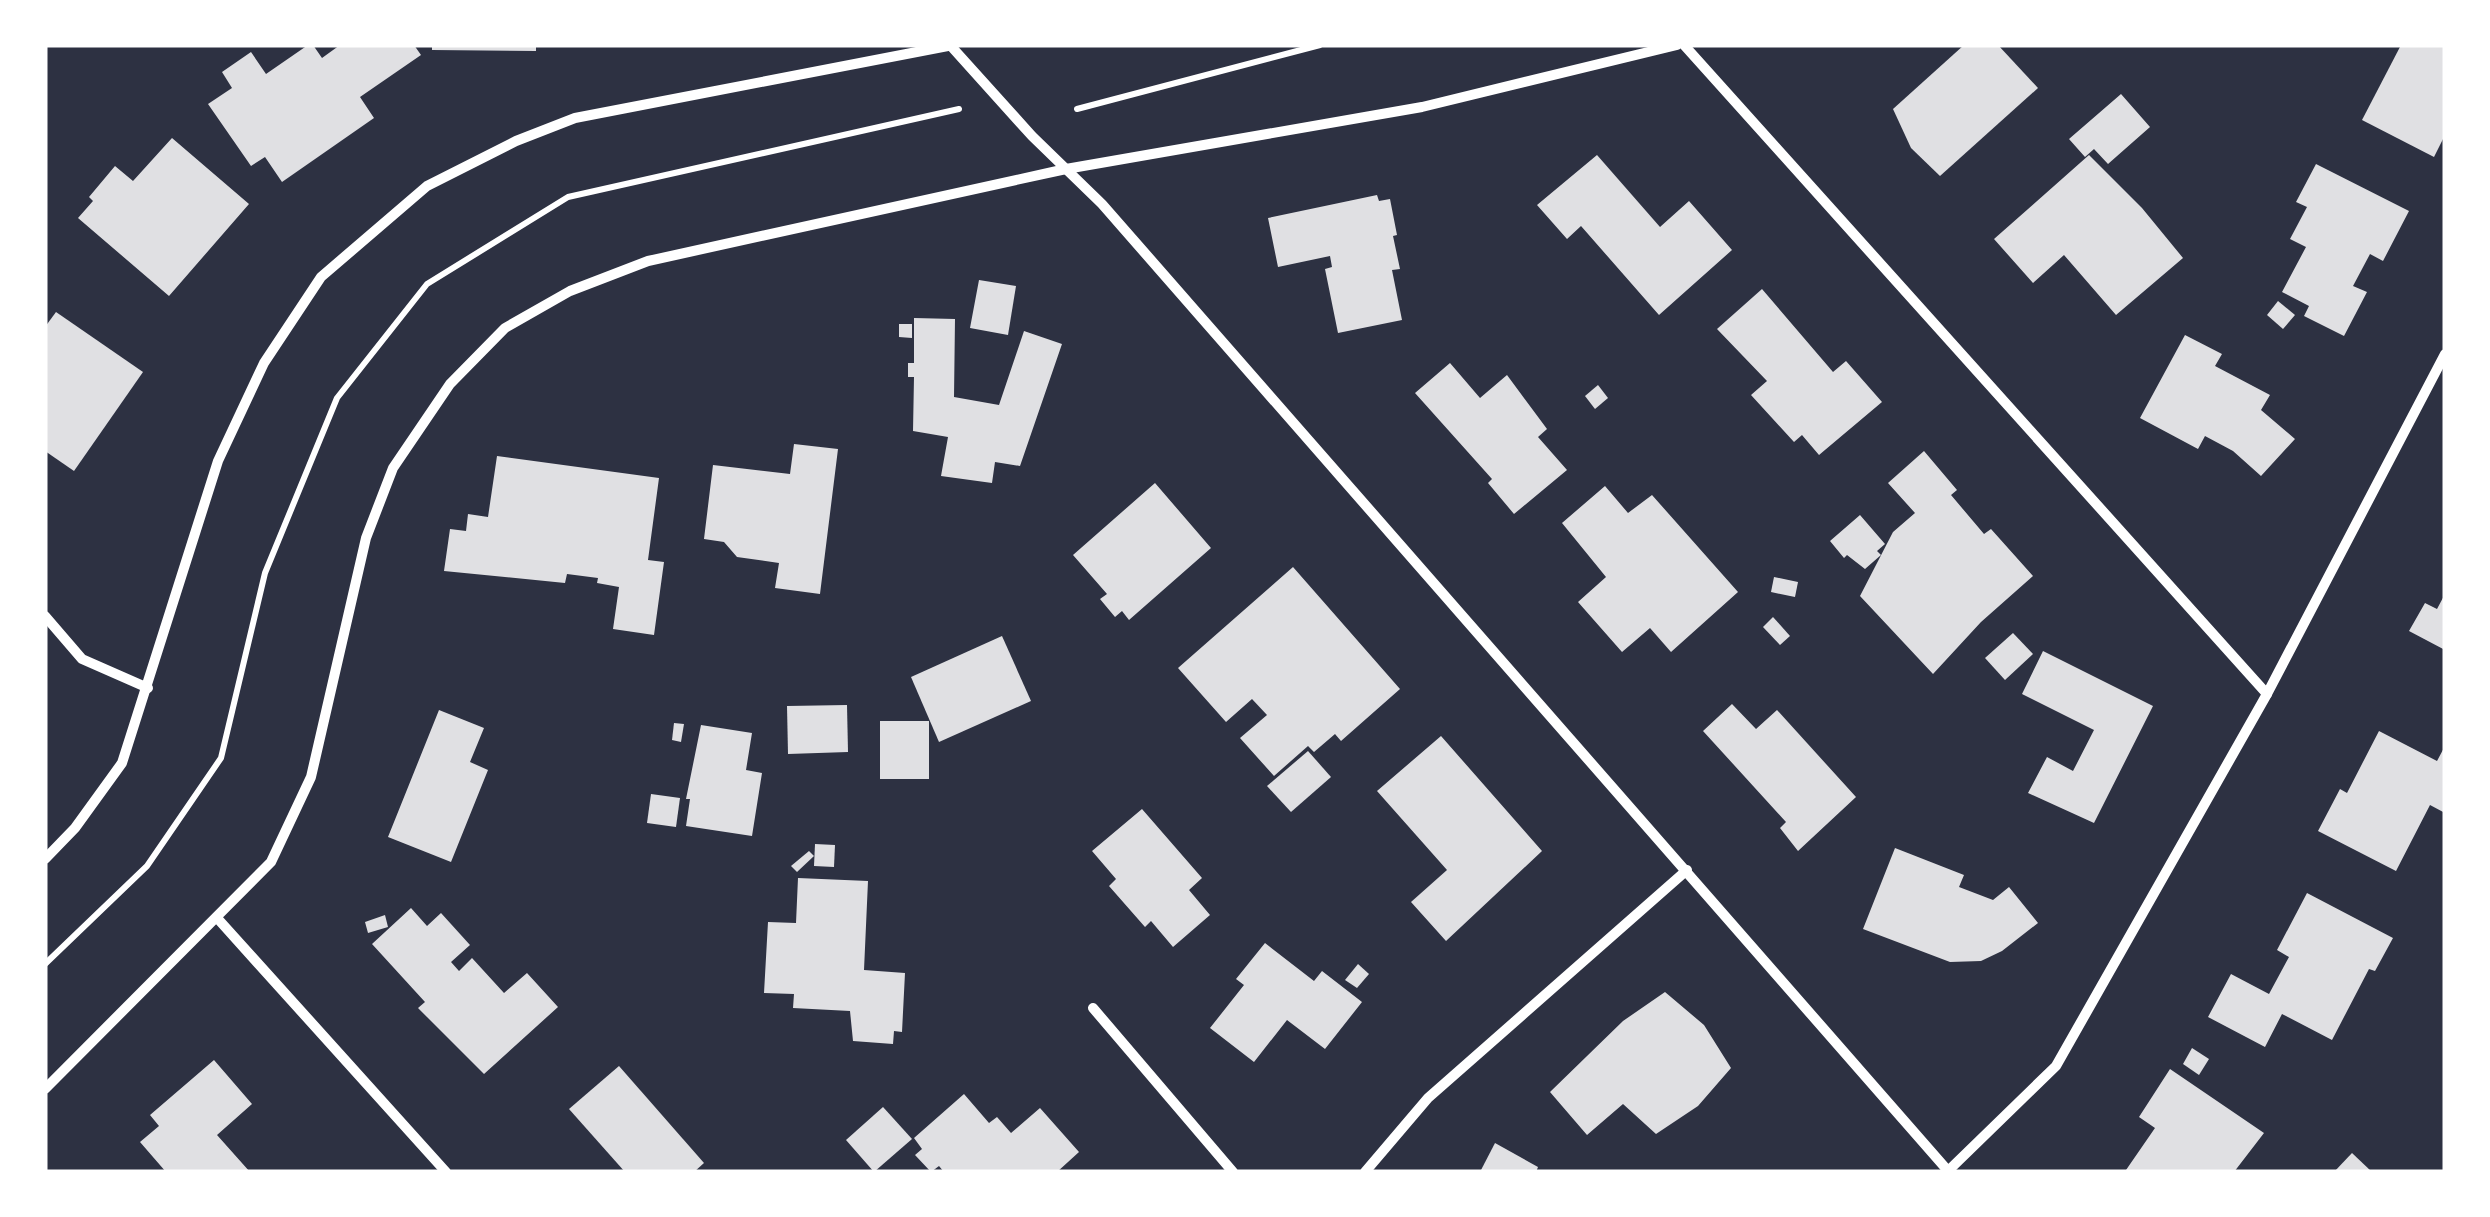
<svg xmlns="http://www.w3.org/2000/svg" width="2490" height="1217" font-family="'Roboto Serif',serif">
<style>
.building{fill:#e0e0e3}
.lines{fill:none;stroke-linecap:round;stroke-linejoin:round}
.path{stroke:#fff;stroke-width:6}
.minor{stroke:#fff;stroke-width:10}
</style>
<rect width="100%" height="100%" fill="#2d3142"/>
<!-- building -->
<g class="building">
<path d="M308,45H313L322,58L340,45H414L421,55L360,97L374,118L282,182L265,157L251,166L208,104L232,88L222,72L251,52L266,74Z"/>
<path d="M432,45H536V51L432,50Z"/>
<path d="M1964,45H1998L2038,88L1940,176L1911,148L1893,109Z"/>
<path d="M2401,45H2445V135L2434,157L2362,120Z"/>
<path d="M2121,94L2150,127L2108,164L2094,149L2085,157L2069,139Z"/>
<path d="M172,138L249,204L169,296L78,218L93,201L89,197L115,166L133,181Z"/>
<path d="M1597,155L1660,227L1689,201L1732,250L1659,315L1581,226L1567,239L1537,205Z"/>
<path d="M2089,155L2142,208L2183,258L2116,315L2064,255L2033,283L1994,239Z"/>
<path d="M2316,164L2409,211L2383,261L2370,254L2353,286L2367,292L2344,336L2304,316L2309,306L2282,292L2306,247L2290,239L2307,207L2296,202Z"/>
<path d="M1377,195L1379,201L1390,199L1397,235L1393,236L1400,269L1392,270L1402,320L1338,333L1325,269L1332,267L1330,256L1278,267L1268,218Z"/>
<path d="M979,280L1016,286L1008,335L970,328Z"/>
<path d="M1762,289L1833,372L1846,361L1882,402L1819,455L1802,435L1794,442L1751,395L1767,381L1717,329Z"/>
<path d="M2278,301L2295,315L2283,329L2267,315Z"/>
<path d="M56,312L143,372L74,471L45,451V327Z"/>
<path d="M914,318L955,319L954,397L999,405L1024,331L1062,344L1020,466L995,462L992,483L941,476L948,437L913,431L914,377H908V363H914Z"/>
<path d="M899,324H912V338L899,337Z"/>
<path d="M2185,335L2222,354L2215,366L2270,395L2261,410L2295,439L2261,476L2233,451L2205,436L2198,449L2140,418Z"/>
<path d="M1450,363L1480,398L1507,375L1547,429L1538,437L1567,470L1514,514L1488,483L1492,479L1415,393Z"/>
<path d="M1598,385L1608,398L1595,409L1585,396Z"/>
<path d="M794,444L838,449L820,594L775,588L779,563L737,557L724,542L704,539L713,465L790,474Z"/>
<path d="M1924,451L1957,490L1951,495L1984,534L1991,529L2033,576L1981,622L1933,674L1860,596L1893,532L1915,513L1888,483Z"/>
<path d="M497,456L659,478L648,560L664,562L654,635L613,629L619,587L597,583L598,578L567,574L565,583L444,571L450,529L466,531L468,514L488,517Z"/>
<path d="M1155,483L1211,548L1129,620L1122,611L1115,617L1100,599L1107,594L1073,555Z"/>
<path d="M1605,486L1628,513L1652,495L1738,592L1671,652L1650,628L1622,652L1578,602L1606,577L1562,523Z"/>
<path d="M1860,515L1885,544L1877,551L1881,555L1865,569L1847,555L1844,558L1830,541Z"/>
<path d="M1293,567L1400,689L1341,741L1335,734L1314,752L1308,746L1274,776L1240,738L1267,715L1252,699L1226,722L1178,668Z"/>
<path d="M1774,577L1798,582L1795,597L1771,592Z"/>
<path d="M2445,594V650L2409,631L2425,603L2437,609Z"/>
<path d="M1773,617L1790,636L1780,645L1763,627Z"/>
<path d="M2013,633L2033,654L2005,680L1985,658Z"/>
<path d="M1002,636L1031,701L939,742L911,677Z"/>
<path d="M2043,651L2153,706L2094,823L2028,793L2047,757L2073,771L2094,730L2022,694Z"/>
<path d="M1732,704L1756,729L1777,710L1856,797L1798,851L1780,828L1786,822L1703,731Z"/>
<path d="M847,705L848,752L788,754L787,706Z"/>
<path d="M439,710L484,728L470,762L488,770L451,862L388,837Z"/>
<rect x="880" y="721" width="49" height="58"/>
<path d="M674,723L684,724L681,742L672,740Z"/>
<path d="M701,725L752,733L746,770L762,773L752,836L686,826L690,799H686Z"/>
<path d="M2379,731L2437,761L2445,746V813L2430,805L2396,871L2318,831L2340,789L2347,793Z"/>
<path d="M1441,736L1542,851L1446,941L1411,902L1447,870L1377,791Z"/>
<path d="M1308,751L1331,777L1291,812L1267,786Z"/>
<path d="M651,794L680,798L676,827L647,823Z"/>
<path d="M1142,809L1202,878L1189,890L1210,915L1173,947L1151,921L1145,927L1109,886L1116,879L1092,851Z"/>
<path d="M815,844L835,845L834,867L814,866Z"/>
<path d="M1895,848L1964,875L1959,887L1993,900L2009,887L2038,923L2002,951L1981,961L1950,962L1863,929Z"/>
<path d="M809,851L814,856L797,872L791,866Z"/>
<path d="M798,878L868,881L864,970L905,973L902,1032L894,1031L893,1044L853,1041L850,1011L793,1008L794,994L764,993L768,922L796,923Z"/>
<path d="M2307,893L2393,938L2375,971L2369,969L2332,1040L2282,1014L2265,1047L2208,1017L2231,974L2269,994L2289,957L2277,950Z"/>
<path d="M411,908L427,926L441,913L470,945L451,962L459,971L472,958L504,993L527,973L558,1007L484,1074L418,1008L425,1002L372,944Z"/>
<path d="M385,915L388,927L368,933L365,922Z"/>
<path d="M1265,943L1314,981L1322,971L1362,1002L1325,1049L1287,1020L1254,1062L1210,1028L1244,985L1236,979Z"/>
<path d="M1358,964L1369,974L1357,988L1345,980Z"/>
<path d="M1665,992L1704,1025L1731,1068L1698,1106L1656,1134L1623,1104L1587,1135L1550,1092L1623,1021Z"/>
<path d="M2192,1048L2209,1059L2199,1075L2183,1064Z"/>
<path d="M214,1060L252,1104L217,1135L250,1172H166L140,1142L159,1126L150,1115Z"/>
<path d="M619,1066L704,1163L694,1172H625L569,1109Z"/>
<path d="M2170,1069L2264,1133L2234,1172L2126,1170L2155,1128L2139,1117Z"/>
<path d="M964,1094L989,1123L997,1117L1011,1133L1040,1108L1079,1152L1057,1172H944L939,1166L931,1172L915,1155L922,1149L914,1138Z"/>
<path d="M883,1107L912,1139L874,1172L846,1140Z"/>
<path d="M1495,1143L1538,1167L1536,1172H1480Z"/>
<path d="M2352,1153L2372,1172H2334Z"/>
</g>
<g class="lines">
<!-- path -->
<g class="path">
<path d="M1077,109L1320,45"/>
<path d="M45,964L147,866L221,758L265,573L337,398L427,284L568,197L959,109"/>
</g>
<!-- minor -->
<g class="minor">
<path d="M950,45L1032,136L1102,204L1949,1172"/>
<path d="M1684,45L2267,694"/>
<path d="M45,616L82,659L148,688"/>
<path d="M45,859L75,828L122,763L218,461L264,363L321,277L427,186L516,141L575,118L953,45"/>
<path d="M218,919L446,1172"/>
<path d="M1093,1008L1233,1172"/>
<path d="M45,1089L271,862L311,777L366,538L393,468L450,384L505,328L570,291L648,261L1066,169L1422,107L1677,45"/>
<path d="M1948,1171L2056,1066L2267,694L2445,354"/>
<path d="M1365,1172L1428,1098L1687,870"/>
</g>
</g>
<!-- border -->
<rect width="2490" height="1217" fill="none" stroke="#ffffff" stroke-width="95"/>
</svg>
